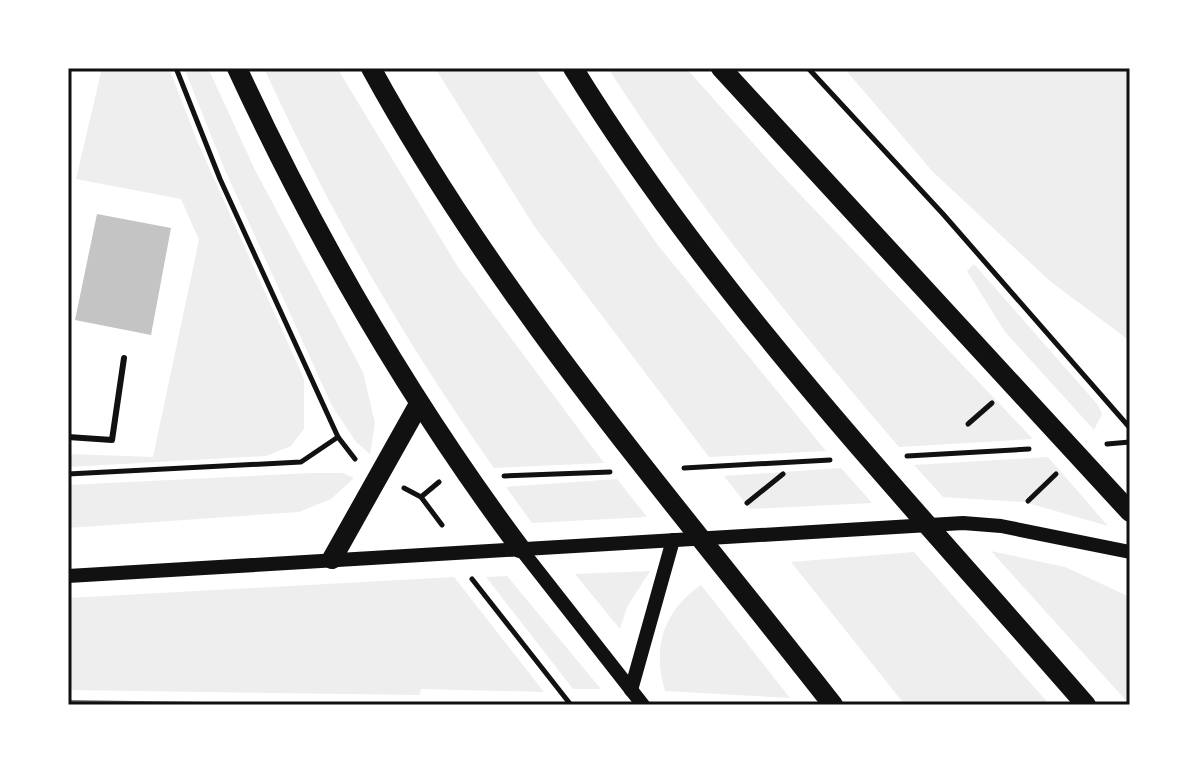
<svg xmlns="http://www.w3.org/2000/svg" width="1198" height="773" font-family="'Noto Serif',serif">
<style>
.green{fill:#eee}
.building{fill:#c4c4c4}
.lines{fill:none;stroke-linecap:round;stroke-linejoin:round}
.path{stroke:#111;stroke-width:5}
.service{stroke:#111;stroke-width:6}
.tertiary{stroke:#111;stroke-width:14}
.primary{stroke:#111;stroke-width:20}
.tram{stroke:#707070;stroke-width:2}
.neatline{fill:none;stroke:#111;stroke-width:3}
</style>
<rect width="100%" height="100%" fill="#fff"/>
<!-- green -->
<g class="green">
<path d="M102,68H169L198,143L304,379V429L291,446L266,456L68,467V454L153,457L199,240L181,199L76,179Z"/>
<path d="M184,68H208L255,170L363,372L375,423L370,454L356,442L332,406L224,168Z"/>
<path d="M264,68H337L458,267L604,463L494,468C405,342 328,209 264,68Z"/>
<path d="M435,68H535L657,244L826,451L709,457L534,226Z"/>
<path d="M608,68H686L776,169L1033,439L899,447C795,326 694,202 608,68Z"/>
<path d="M844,68H1130V341L1051,282L933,172Z"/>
<path d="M974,264L1098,405L1102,414L1094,430L1005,332L967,271Z"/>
<path d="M1048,457L1108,526L1024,502L943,497L914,465Z"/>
<path d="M841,468L872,503L750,509L724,476Z"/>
<path d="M312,473H343L354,478L331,499L299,512L68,528V485Z"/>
<path d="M617,479L647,517L532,523L506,487Z"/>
<path d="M991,551L1065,567L1130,597V705Z"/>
<path d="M914,552L1050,705H905L791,562Z"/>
<path d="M650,571L627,607L620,629L575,574Z"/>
<path d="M507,576L601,689H573L486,577Z"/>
<path d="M454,577L544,692L421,689L420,695L68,690V598Z"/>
<path d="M701,585L790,698L665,691C652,648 663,611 701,585Z"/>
</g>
<!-- building -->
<path class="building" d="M97,214L171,228L151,335L75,320Z"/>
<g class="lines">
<!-- path -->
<g class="path">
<path d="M176,68L220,179L338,437L355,459"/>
<path d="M808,68L943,214L1130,428"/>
<path d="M968,424L992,403"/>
<path d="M1107,444L1130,442"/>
<path d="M907,456L1029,449"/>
<path d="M684,468L830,460"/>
<path d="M68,474L301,462L338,437"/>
<path d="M504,476L610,472"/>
<path d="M439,482L421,497L442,525"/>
<path d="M404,488L421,497"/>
<path d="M1028,501L1056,474"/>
<path d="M747,503L783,474"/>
<path d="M472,579L571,705"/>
</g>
<!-- service -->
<path class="service" d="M68,437L112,440L124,358"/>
<!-- tertiary -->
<g class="tertiary">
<path d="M520,548L643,705"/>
<path d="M68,576L963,523L1001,526L1130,552"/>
<path d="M631,690L673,540"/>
</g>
<!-- primary -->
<g class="primary">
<path d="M237,68C315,237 409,399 520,548"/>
<path d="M371,68C497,299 672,499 833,705"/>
<path d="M573,68C716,300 908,500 1086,705"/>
<path d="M721,68L1130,512"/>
<path d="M332,559L419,404"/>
</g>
<!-- tram -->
<path class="tram" d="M68,701L330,705"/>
</g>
<!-- border -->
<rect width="1198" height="773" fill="none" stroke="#ffffff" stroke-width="140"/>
<rect x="70" y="70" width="1058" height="633" class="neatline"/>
</svg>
